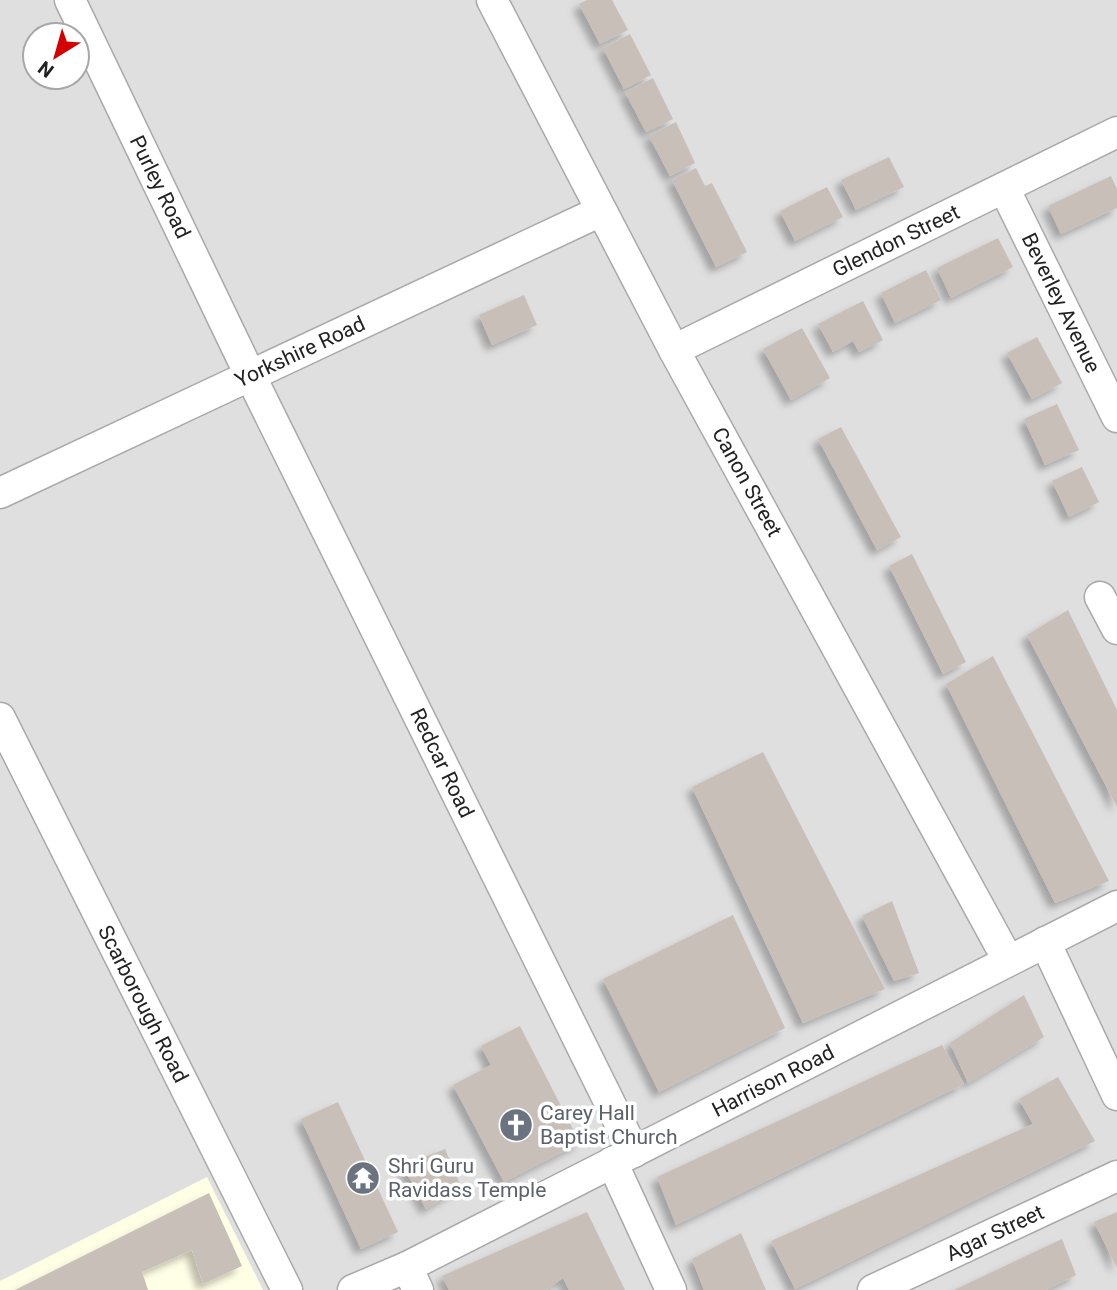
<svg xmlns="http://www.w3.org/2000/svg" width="1117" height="1290" font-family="Roboto,sans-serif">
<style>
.residential{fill:#e0dfdf;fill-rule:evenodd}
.education{fill:#ffffe5}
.building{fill:#c7bfb8;filter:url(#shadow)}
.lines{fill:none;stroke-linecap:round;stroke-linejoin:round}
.street-casing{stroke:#a9a9a9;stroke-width:33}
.street{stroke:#fff;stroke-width:30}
.labels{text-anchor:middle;stroke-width:7;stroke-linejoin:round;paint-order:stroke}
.street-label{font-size:21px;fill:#222;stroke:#fff}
.worship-label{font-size:21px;fill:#5b616d;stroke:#fff;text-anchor:start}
</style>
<defs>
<filter id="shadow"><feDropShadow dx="-6" dy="6" stdDeviation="3.5" flood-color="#0004"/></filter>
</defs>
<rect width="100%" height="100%" fill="#f2efe9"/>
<!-- residential -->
<path class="residential" d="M0,0H1117V1290H0ZM35,35H77V77H35Z"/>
<!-- education -->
<path class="education" d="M207,1177L263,1290H0V1281Z"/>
<!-- building -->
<g class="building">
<path d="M587,0H612L628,30L600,44L579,4Z"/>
<path d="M630,34L651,75L624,89L603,48Z"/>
<path d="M653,78L673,119L646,132L625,92Z"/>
<path d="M676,122L695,163L670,176L649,136Z"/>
<path d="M889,157L904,187L856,210L841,180Z"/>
<path d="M696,168L705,186L712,183L747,252L716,267L672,180Z"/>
<path d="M1111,176L1117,189V208L1061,234L1048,206Z"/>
<path d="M827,187L843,217L795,241L780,211Z"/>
<path d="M998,238L1013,267L951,298L937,268Z"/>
<path d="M926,270L941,300L895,323L881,293Z"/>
<path d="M524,295L537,325L492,345L479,315Z"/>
<path d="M863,301L883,340L859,352L853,341L833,352L818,324Z"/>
<path d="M802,328L830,378L791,400L763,349Z"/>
<path d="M1037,337L1062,383L1032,399L1007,353Z"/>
<path d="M1057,404L1079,450L1045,465L1024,419Z"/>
<path d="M841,427L901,537L877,550L818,439Z"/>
<path d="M1082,467L1099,502L1069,517L1052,481Z"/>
<path d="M912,554L966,662L943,674L889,566Z"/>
<path d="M1068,610L1117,710V807L1027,635Z"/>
<path d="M993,656L1109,881L1055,903L946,684Z"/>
<path d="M763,752L885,989L803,1023L692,787Z"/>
<path d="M892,901L919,973L894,981L862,916Z"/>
<path d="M733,915L785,1028L659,1092L603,979Z"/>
<path d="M1024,995L1044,1037L968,1083L950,1043Z"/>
<path d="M520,1026L580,1143L504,1182L453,1085L491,1065L481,1046Z"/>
<path d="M942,1045L964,1084L676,1225L657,1177Z"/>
<path d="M1058,1077L1095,1141L795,1289L771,1241L1033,1124L1019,1099Z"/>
<path d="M338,1102L398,1232L361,1249L301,1119Z"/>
<path d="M445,1149L461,1187L426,1209L403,1166Z"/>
<path d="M209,1193L242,1266L203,1284L192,1250L142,1272L148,1290H15Z"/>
<path d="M587,1212L625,1290H569L563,1278L546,1290H449L442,1276Z"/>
<path d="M1117,1212V1268L1094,1222Z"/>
<path d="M741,1233L766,1290H704L692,1259Z"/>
<path d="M1062,1239L1076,1275L1046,1290H954Z"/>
</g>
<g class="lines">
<!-- street casing -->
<g class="street-casing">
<g id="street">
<path d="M70,0L250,375L634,1152"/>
<path d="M492,0L674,350L1008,960"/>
<path d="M1004,188L1117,417"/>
<path d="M674,350L1117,132"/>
<path d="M0,493L601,211"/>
<path d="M1100,597L1117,629"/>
<path d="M0,718L287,1290"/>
<path d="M1045,942L1117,1095"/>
<path d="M612,1162L671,1290"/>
<path d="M407,1267L418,1290"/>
<path d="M353,1290L407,1267L1117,906"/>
<path d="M873,1290L1117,1176"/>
</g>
</g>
<!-- street -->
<use href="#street" class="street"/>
</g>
<!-- icons -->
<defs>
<g id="church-disc" transform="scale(1.75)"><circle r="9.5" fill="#6b7280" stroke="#fff"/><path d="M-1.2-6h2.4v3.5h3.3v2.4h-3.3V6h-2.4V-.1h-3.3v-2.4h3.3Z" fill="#fff"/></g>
<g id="temple-disc" transform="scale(1.75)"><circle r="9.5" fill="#6b7280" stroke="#fff"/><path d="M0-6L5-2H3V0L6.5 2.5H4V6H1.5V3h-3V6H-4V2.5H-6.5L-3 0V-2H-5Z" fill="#fff"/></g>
</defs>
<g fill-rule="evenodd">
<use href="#church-disc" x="516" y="1125"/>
<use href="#temple-disc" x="363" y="1178"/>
</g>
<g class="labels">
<!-- street labels -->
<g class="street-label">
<text transform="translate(160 187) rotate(64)" y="7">Purley Road</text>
<text transform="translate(896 241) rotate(-26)" y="7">Glendon Street</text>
<text transform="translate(1061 303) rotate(64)" y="7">Beverley Avenue</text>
<text transform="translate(300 352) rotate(-25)" y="7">Yorkshire Road</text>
<text transform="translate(747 482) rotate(61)" y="7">Canon Street</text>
<text transform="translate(442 763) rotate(64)" y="7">Redcar Road</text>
<text transform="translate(143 1004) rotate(63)" y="7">Scarborough Road</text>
<text transform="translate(773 1081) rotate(-27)" y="7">Harrison Road</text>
<text transform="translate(995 1233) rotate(-25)" y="7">Agar Street</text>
</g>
<!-- worship labels -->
<g class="worship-label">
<text x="540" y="1120">Carey Hall<tspan x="540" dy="24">Baptist Church</tspan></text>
<text x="388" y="1173">Shri Guru<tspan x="388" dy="24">Ravidass Temple</tspan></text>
</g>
</g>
<!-- north arrow -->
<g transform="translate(56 56) rotate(217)"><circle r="33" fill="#ffffff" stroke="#a7a7a7" stroke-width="2"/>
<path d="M0-5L12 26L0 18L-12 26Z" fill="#d40000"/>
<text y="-10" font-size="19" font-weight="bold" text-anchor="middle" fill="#222222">N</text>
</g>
</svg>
